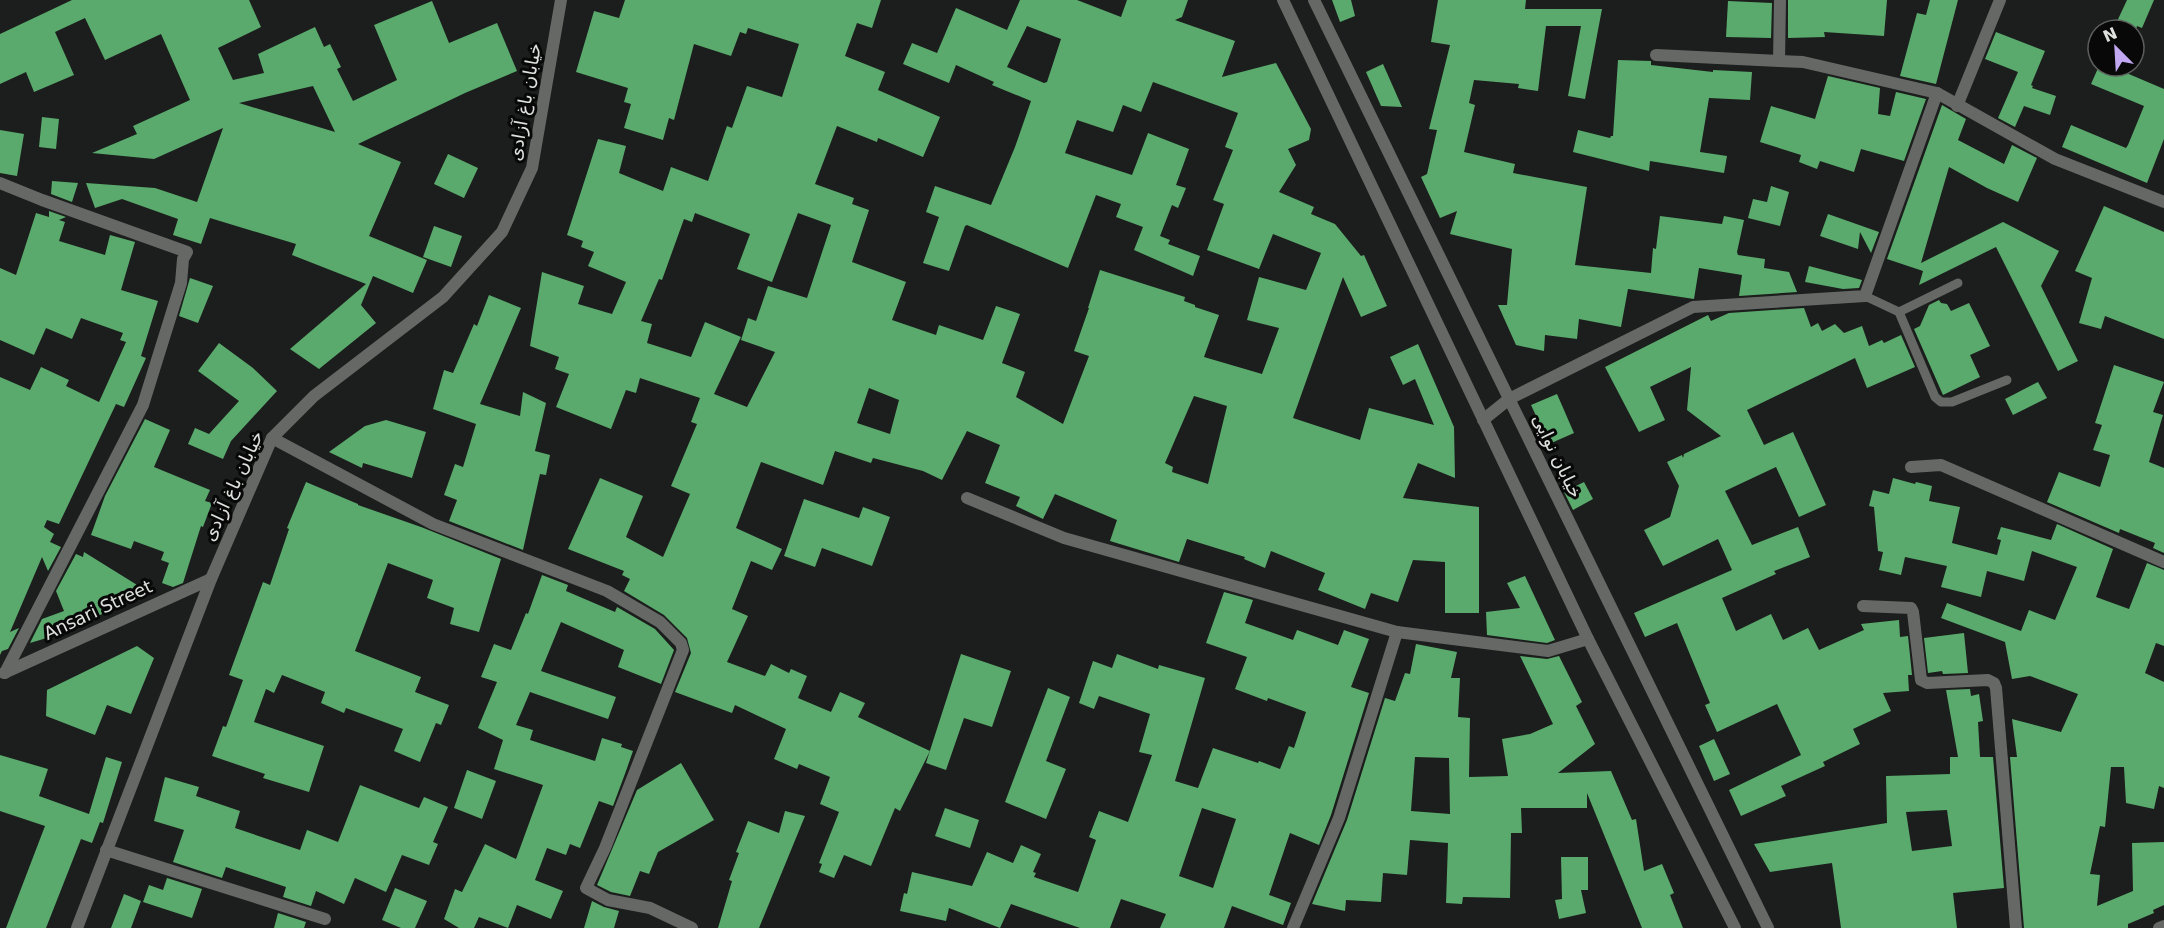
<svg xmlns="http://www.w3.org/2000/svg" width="2164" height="928" font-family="'DejaVu Sans','Noto Sans Arabic',sans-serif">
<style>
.building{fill:#5aaa6d;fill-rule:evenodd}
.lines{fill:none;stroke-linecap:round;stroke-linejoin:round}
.service{stroke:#666866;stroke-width:9}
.minor{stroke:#666866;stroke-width:12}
.tertiary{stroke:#666866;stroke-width:12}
.labels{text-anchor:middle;stroke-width:6;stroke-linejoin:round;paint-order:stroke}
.street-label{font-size:18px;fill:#dfe1df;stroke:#070807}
</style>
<rect width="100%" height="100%" fill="#1b1e1c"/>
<!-- building -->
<g class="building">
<path d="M72,0H249L261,27L218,48L233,80L264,73L258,54L315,27L324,47L330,44L341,67L337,69L353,101L397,80L374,25L432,1L449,43L497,23L517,71L465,93L358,144L401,162L369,236L427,260L413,293L373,276L361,305L376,323L319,369L290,349L366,284L292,255L296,244L210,218L201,244L173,235L178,219L122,199L95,208L86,183L155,188L197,202L223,128L154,159L92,153L137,134L133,126L190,100L161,34L105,60L85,18L55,32L74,75L34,92L26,72L0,84V34ZM313,86L335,132L239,103Z"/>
<path d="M625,0H881L872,28L857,23L845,56L885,72L878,90L940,117L923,157L878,138L877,142L837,126L815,184L854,198L852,204L869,210L852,262L906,282L892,320L936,335L939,325L983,340L996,306L1020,314L1002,363L1025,372L1016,397L1063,424L1089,356L1074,351L1089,308H1088L1100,270L1185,297L1184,301L1195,305V307L1219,315L1204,357L1262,374L1279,328L1247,320L1259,277L1306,290L1321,253L1273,234L1259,269L1207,250L1224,204L1213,200L1233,150L1225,147L1238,113L1153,82L1141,112L1123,105L1113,132L1077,120L1065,153L1132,175L1148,133L1189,149L1176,185L1186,188L1178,208L1172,205L1160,236L1170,240L1168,244L1200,256L1193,276L1134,250L1143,227L1116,217L1121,204L1096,195L1068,268L967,225L965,226L949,271L923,263L939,217L926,212L935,186L991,205L1015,147L1031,101L992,85L994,82L956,65L949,83L903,64L912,43L937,53L956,8L1007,30L1020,0H1077L1121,17L1127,0H1188L1182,17L1175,20L1235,41L1222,77L1276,63L1311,129L1309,140L1288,149L1296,165L1279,192L1314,207L1311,214L1335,224L1361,256L1364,255L1387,306L1361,317L1343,277L1293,418L1360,440L1369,408L1434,425L1415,379L1403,385L1390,357L1418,344L1454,427L1455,478L1418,463L1403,498L1479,507V613H1445V562L1413,560L1398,602L1371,593L1365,609L1318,590L1325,573L1271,551L1265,568L1244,559L1245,557L1187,539L1179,562L1110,541L1117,520L1055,494L1043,519L1016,506L1020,497L985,483L1000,445L967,431L942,480L923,471L873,458L871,463L835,451L823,485L761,462L736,528L782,549L772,570L751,561L732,609L748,616L727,662L765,676L771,664L789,673L791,669L807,676L798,698L831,712L840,692L865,703L858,717L930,751L900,811L895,808L871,866L844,855L834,878L819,872L822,864L819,863L839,812L820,804L830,777L799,764L797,769L774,759L786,729L735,705L732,713L675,692L691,653L687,638L664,615L624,591L630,579L622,575L624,571L568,549L600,478L643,496L626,537L663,557L690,494L671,486L697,424L691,422L700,398L640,378L636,393L626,390L611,429L556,407L569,374L555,369L559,357L530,346L542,272L584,286L578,304L612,314L626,282L588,266L594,252L581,247L583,241L567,235L598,139L626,146L619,173L663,191L671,167L708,181L727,126L732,128L747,86L782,97L799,44L748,28L746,34L740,32L731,56L694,44L674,120L669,118L663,140L624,128L631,104L624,102L628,88L576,72L594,11L619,18ZM1027,26L1061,39L1047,82L1044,83L1007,67ZM695,213L750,234L737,269L772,282L798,213L831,225L807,298L768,286L756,321L748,318L741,340L775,352L747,407L714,394L741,337L705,322L691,357L647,343L652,324L641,321L659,279L662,280L684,219L692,222ZM869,388L899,400L890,434L857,423ZM1194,396L1227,406L1208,484L1172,472L1173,467L1165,463Z"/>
<path d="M1332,0H1351L1355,16L1340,22Z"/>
<path d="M1438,0H1526L1525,9H1602L1585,99L1568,96L1581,26H1546L1538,91L1518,88L1519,84L1474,80L1469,103L1475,105L1464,152L1515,164L1513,173L1587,187L1575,265L1651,273L1653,248L1656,249L1660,216L1722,224L1724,216L1744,220L1737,252L1738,255L1765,259L1764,268L1789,272L1797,292L1739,296L1742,275L1699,268L1694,299L1628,289L1621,327L1579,319L1577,339L1545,335L1544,351L1516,345L1498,305H1507L1512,249L1450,234L1457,211L1440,218L1421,177L1427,174L1437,130L1429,129L1450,45L1431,42Z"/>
<path d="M1788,0H1887L1884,36L1824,32L1825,37L1788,38Z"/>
<path d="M1930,0H1958L1936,84L1900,76L1917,13L1926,15Z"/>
<path d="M2127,0H2154L2142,28L2137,26L2136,30H2113Z"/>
<path d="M1728,1L1772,3L1771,38L1726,37Z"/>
<path d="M1996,32L2045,51L2031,85L2033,86L2032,88L2056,96L2050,115L2024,106L2015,127L1998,118L2018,72L1985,59Z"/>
<path d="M1618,60L1651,61V65L1713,72V70L1752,72L1750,100L1709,98L1700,152L1727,156L1724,173L1650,161L1649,171L1573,152L1578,130L1610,138L1611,136H1613Z"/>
<path d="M1383,64L1402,107L1381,106L1366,72Z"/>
<path d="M2099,66H2110L2164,89V139L2147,183L2062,147L2071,125L2126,148L2128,145L2144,106L2091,84Z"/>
<path d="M1828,76L1880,88L1878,114L1890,116L1896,92L1926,99L1904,161L1861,149L1854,172L1820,161L1817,169L1799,162L1801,155L1760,142L1771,106L1815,119Z"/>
<path d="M1942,105L1966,119L1958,140L2004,164L2012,145L2037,158L2018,202L1987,188L1949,167L1921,263L2003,222L2059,251L2041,286L2078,361L2058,371L1996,247L1919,285L1923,271L1887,259Z"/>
<path d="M42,117L59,119L56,149L39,147Z"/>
<path d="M0,130L24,134L17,176L0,173Z"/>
<path d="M448,154L478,168L464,198L434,184Z"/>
<path d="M52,181L78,183L72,202L51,194Z"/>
<path d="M1771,186L1789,192L1780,226L1748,218L1753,199L1767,202Z"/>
<path d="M2104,206L2164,232V339L2105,316L2101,329L2079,323L2092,278L2075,271Z"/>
<path d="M49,211L66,217L59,220L65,222L59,241L105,255L110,235L135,242L121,290L158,301L141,356L146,358L124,407L116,404L59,524L47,520L44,527L54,534L50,542L61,547L48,571L42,557L10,632L19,628L8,649L2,651L0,655V377L30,390L41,367L69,380L66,386L99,402L126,342L120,340L123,333L81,318L72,339L46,328L34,355L0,340V268L16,275L36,213L49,217Z"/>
<path d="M1828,214L1879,232L1871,253L1860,232L1858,249L1820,236Z"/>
<path d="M434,226L462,236L451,267L423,257Z"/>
<path d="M1809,266L1862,280L1859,288L1843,289L1805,282Z"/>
<path d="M190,278L213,286L198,323L179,316Z"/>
<path d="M489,295L521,308L480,404L520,416L523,392L546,403L535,451L550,455L546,475L540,474L523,550L449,521L457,500L444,495L455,464L463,467L476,424L433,409L444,370L453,373L474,324L477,326Z"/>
<path d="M1939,300L1941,303L1947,304L1951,311L1969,303L1990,346L1970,355L1980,377L1943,395L1914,329L1920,326L1929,305Z"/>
<path d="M1804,308L1811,327L1818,323L1822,331L1835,324L1844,333L1862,326L1869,346L1882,340L1884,343L1901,335L1915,367L1867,388L1855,358L1747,410L1764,445L1793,432L1826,505L1799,517L1776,467L1725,491L1752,545L1798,527L1810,557L1774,571L1776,574L1722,598L1736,631L1771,614L1783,640L1808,628L1819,650L1864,630L1861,624L1899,620L1900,637L1908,636L1912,675H1908L1909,691L1883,693L1891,711L1853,729L1860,744L1823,762L1825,766L1781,786L1786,796L1741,816L1729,790L1801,755L1777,704L1717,732L1705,705L1710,703L1677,623L1645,637L1634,613L1732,570L1718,539L1663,566L1644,530L1670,517L1679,486L1667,462L1682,455L1683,458L1684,454L1721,436L1687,410L1691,367L1650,387L1665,420L1639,432L1605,367L1708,315L1711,321L1729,313Z"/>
<path d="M219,343L253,368L277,391L231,441L223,459L188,444L195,428L209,434L239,401L198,371Z"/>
<path d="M2114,365L2164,382L2153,412L2163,415L2149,462L2164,468V553L2153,548L2155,543L2120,529L2119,533L2047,502L2059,472L2100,487L2110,455L2093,450L2102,425L2095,423Z"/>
<path d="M2038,382L2047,398L2013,415L2005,399Z"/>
<path d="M1557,394L1574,433L1549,444L1531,405Z"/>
<path d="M145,419L170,430L154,467L210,490L205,501L212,503L203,527L201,526L183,583L173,587L162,583L169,563L161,560L164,552L134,541L131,549L91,535L105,496Z"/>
<path d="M386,420L426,432L412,478L363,463L362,468L329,452L365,426Z"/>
<path d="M1893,478L1915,484L1916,482L1932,486L1929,501L1960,507L1952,543L1997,555L2001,540L1997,539L2001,527L2051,540L2057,524L2113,549L2096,597L2129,609L2147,563L2164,570V646L2156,643L2145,673L2164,682V788L2159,786L2154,809L2126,803L2124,767H2111L2105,827L2100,826L2090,874L2100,875L2097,906L2133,891L2132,843L2164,842V905L2153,910L2154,913L2128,924V928H2024L2010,757H2017L2012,719L2061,732L2078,694L2030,676L2012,679L2005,642L1941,618L1947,603L2021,631L2029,610L2055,620L2077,567L2032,551L2024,581L1987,571L1981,597L1941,587L1947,566L1905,557L1901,575L1879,570L1883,552L1878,551L1874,507L1869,506L1873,490L1889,494Z"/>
<path d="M306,482L358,504V505L421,527L501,559L479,632L450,624L454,608L427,598L433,580L388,563L355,651L421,677L415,692L449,705L441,725L436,723L420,762L394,751L403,729L346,708L344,713L321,703L325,692L282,675L274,693L266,689L254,722L324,746L309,792L263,778L265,774L212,756L223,726L226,727L243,680L229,675L263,582L270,585L289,529L287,528Z"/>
<path d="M1584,482L1593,499L1573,510L1564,492Z"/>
<path d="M804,499L859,518L863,507L890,517L872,566L822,548L815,567L784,556Z"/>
<path d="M84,552L150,593L50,637L30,643L42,619L64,611L56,591L76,554L83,557Z"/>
<path d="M542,575L568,585L566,591L615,612L617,607L655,629L674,650L661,684L618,667L624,650L561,622L541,671L616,697L608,719L530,692L516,725L533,730L530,740L595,761L602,738L622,744L621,747L633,751L626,771L613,806L599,801L580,848L570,844L566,855L547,848L535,880L563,891L551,919L517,905L508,928L479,917L474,928H459L444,919L455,889L462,892L485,844L516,859L543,785L494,769L503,740L478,728L497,682L481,677L494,644L511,650L526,613L528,614Z"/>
<path d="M1525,576L1555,640L1547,643L1487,635L1486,612L1520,608L1507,583Z"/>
<path d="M1224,592L1253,600L1245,623L1293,640L1297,630L1338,645L1344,630L1369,639L1351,687L1369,693L1331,815L1319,845L1290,833L1269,895L1291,903L1283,925L1232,906L1224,928H1160L1166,914L1121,899L1110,928H1080L1011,904L1000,928L949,908L946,921L900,911L904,893L907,894L912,872L972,886L987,852L1013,863L1021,845L1041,854L1033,872L1036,873L1034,877L1078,892L1096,840L1089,837L1099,811L1128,822L1152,755L1139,752L1150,714L1099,696L1094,709L1079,703L1093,661L1112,668L1117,654L1158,669L1159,665L1205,678L1175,781L1198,788L1213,748L1258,763L1259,761L1280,769L1289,746L1294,748L1306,712L1268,698L1267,701L1235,689L1247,657L1206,643ZM1202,808L1236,819L1213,888L1179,876Z"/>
<path d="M1964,633L1968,673L1943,674L1942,671L1928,673L1924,638Z"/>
<path d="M1416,644L1457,652L1451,678H1460L1458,717L1470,718L1469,777L1508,776L1502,739L1530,734L1553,724L1520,656L1547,659L1559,656L1582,702L1576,706L1595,744L1558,773L1611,771L1632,820L1636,819L1644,871L1662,864L1674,893L1670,895L1683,928H1642L1587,793V808H1521L1522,833H1511L1510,898L1463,897L1462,904L1446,903L1448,843L1410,840L1407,875L1383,873L1381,902L1346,900L1345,911L1312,904L1347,820L1385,698L1395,701L1405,673L1410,674ZM1415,757L1449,758L1450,814L1411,811Z"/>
<path d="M137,646L154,658L131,714L107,705L95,735L46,716L47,690Z"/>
<path d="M961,654L1011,671L992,727L964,718L946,770L926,763Z"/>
<path d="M1048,688L1070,697L1046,761L1066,769L1046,819L1005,802Z"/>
<path d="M1970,689L1971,696L1979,694L1983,721L1978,722L1980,757H1993L2004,888L1953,893L1957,928H1841L1832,863L1770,872L1754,844L1887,823L1886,776L1950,774V757H1958L1946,690ZM1947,810L1952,846L1912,851L1906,812Z"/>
<path d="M1714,739L1730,774L1714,781L1699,746Z"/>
<path d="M0,755L48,769L39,796L89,814L106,757L122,762L103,823L100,822L92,843L81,839L46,928H6L45,826L0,811Z"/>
<path d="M681,763L714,820L658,852L649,874L640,871L630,896L611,892L597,885L637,790Z"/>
<path d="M467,770L496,781L482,819L454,808Z"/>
<path d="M165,777L199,787L196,796L240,811L235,828L300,850L307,830L338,842L360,785L419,808L424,797L448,807L433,842L438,844L429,865L402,855L386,892L355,878L344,904L316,891L311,906L283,897L286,887L226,867L222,878L173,862L184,830L154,821Z"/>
<path d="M945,808L979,820L970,848L935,836Z"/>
<path d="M785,811L805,816L759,928H718L732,881L729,880L739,853L736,852L748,821L779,833Z"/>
<path d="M1561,857H1588V890H1581L1586,913L1559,919L1555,900L1562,899Z"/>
<path d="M167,878L202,889L192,918L143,902L149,885L163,890Z"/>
<path d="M395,888L427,901L415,928H401L382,920Z"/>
<path d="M124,894L141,901L131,928H111Z"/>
<path d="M592,901L604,907L619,911L614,928H584Z"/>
<path d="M278,913L306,922L304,928H274Z"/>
</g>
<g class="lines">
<!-- service -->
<g class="service">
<path d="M1865,296L1899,312L1935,397L1941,402H1952L2007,380"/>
<path d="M1899,312L1958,283"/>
</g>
<!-- minor -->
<g class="minor">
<path d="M1656,55L1779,61"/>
<path d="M1937,93L2055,159L2164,202"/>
<path d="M1957,106L2000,0"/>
<path d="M0,183L42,200L187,252L183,259L181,283L143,405L5,673"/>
<path d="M1483,420L1509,399L1693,307L1865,296L1937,93L1803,62L1779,61L1780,0"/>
<path d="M272,438L433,524L607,591L660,622L681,643L683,650L605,848L586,888L608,900L650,908L692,928"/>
<path d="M1911,467L1941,465L2164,562"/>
<path d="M967,498L1064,538L1397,632L1548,651L1588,639"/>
<path d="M1863,606L1911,608L1913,612L1921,680L1927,683L1988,680L1994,683L1996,688L2016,928"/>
<path d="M4,673L211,579"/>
<path d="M106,850L325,919"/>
<path d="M1293,928L1339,818L1397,632"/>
</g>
<!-- tertiary -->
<g class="tertiary">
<path d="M1283,0L1588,639L1735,928"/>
<path d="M1314,0L1768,928"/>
<path d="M77,928L211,579L272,438L314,396L443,297L502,232L532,168L561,0"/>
<path d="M2159,928L2164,926"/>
</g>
</g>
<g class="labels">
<!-- street labels -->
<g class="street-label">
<text transform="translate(525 102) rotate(-80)" y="6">خیابان باغ آزادی</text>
<text transform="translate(1557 456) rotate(64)" y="6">خیابان نوایی</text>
<text transform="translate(233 486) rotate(-65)" y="6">خیابان باغ آزادی</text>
<text transform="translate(98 610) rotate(-25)" y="6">Ansari Street</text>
</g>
</g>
<!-- north arrow -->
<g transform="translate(2116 48) rotate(336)"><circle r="28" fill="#070807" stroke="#5d5f5d" stroke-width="1.5"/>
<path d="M0-4.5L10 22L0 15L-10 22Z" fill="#c2a8f3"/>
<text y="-9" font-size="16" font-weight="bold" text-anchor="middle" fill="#dfe1df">N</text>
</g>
</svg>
